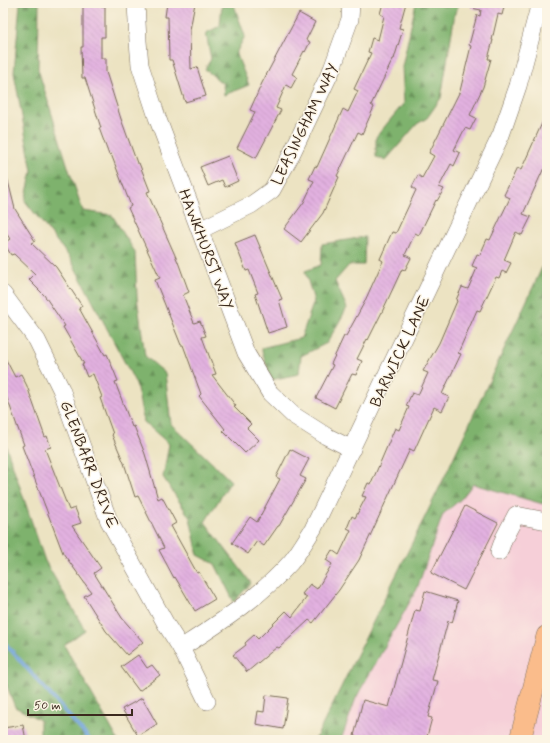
<svg xmlns="http://www.w3.org/2000/svg" width="550" height="743" font-family="Mynerve,sans-serif">
<style>
.built{fill:#f6cfd8}
.forest{fill:url(#forest-firs);stroke:#5c6e46}
.lines{fill:none;stroke-linecap:round;stroke-linejoin:round}
.stream{stroke:#6da2da;stroke-width:4}
.building{fill:url(#building-back-hatch)}
.minor-casing{stroke:#796b57;stroke-width:18}
.major-casing{stroke:#796b57;stroke-width:22}
.minor{stroke:#fff;stroke-width:17}
.major{stroke:#fabc8b;stroke-width:21}
.labels{text-anchor:middle;stroke-width:3;stroke-linejoin:round;paint-order:stroke}
.street-label{font-size:16px;fill:#3b2a1e;stroke:#fcf5e5}
</style>
<defs>
<pattern id="forest-firs" width="22" height="20" patternUnits="userSpaceOnUse"><rect width="22" height="20" fill="#7eb26d"/><path d="M5 1l3.5 6h-7zM16 11l3.5 6h-7z" fill="#689159"/></pattern>
<pattern id="building-back-hatch" width="6" height="6" patternUnits="userSpaceOnUse"><rect width="6" height="6" fill="#e2b1e0"/><path d="M-1 5l2 2M0 0l6 6M5-1l2 2" fill="none" stroke="#c398c0"/></pattern>
</defs>
<rect width="100%" height="100%" fill="#fcf5e5"/>
<filter id="ink" filterUnits="userSpaceOnUse"><feTurbulence type="fractalNoise" baseFrequency=".025" numOctaves="2"/><feDisplacementMap in="SourceGraphic" scale="8" xChannelSelector="R" yChannelSelector="G"/><feConvolveMatrix kernelMatrix="1 2 1 2 8 2 1 2 1" color-interpolation-filters="sRGB"/></filter>
<filter id="wash" filterUnits="userSpaceOnUse"><feTurbulence type="fractalNoise" baseFrequency=".012" numOctaves="4" result="noise"/><feDisplacementMap in="SourceGraphic" scale="16" xChannelSelector="R" yChannelSelector="G"/><feGaussianBlur stdDeviation="0.9" result="paint"/><feColorMatrix in="noise" values="0 0 0 0 0 0 0 0 0 0 0 0 0 0 0 0 0 1.4 0 .05"/><feComposite in="paint" operator="in"/></filter>
<g filter="url(#wash)">
<rect width="100%" height="100%" fill="#ece3c2"/>
<!-- built -->
<path class="built" d="M473,484L543,504L547,493V740H341L356,698L417,589L443,514L461,499Z"/>
<!-- forest -->
<g class="forest">
<path d="M20,3H39L38,69L69,170L83,211L112,215L135,252L137,297L145,356L165,373L171,424L231,481L205,522L251,583L234,602L215,564L198,555L190,518L163,477L169,444L144,422L136,384L70,258L25,201L32,171L14,73Z"/>
<path d="M222,3H235L234,5L245,36L236,53L249,85L224,95L223,84L205,69L211,59L206,33L220,26Z"/>
<path d="M416,3H459L455,13L441,98L427,118L417,124L386,160L376,157V137L404,103L402,67Z"/>
<path d="M365,237L364,265H349L335,281L347,308L327,343L301,356L299,374L271,380L261,348L301,338L314,301L305,271L321,265L322,244Z"/>
<path d="M547,257V493L543,504L473,484L461,499L443,514L417,589L356,698L341,740H315L445,476Z"/>
<path d="M3,437L45,561L85,630L64,645L118,740H40V720L15,707L3,676Z"/>
</g>
<g class="lines">
<!-- stream -->
<path class="stream" d="M3,641L90,740"/>
</g>
<g id="blocks">
<!-- building -->
<g class="building">
<path d="M167,3H195L190,30L191,69L197,67L206,96L185,102L172,60H169L168,17H165Z"/>
<path d="M383,3H406L399,28L403,29L394,59H393L371,105L374,107L362,134L358,132L337,176L339,177L323,213L301,242L284,229L304,202L314,181L309,179L315,166L317,167L343,109L348,112L358,91L354,89L371,53L368,52L372,38L378,40L384,16L380,14Z"/>
<path d="M471,3H505L502,15L498,14L492,40H493L488,59H491L483,87L470,115L476,118L470,130L465,128L454,150L460,153L454,166L451,164L439,187L444,189L437,201L436,200L419,235L415,233L405,255L411,258L405,270L402,269L382,312L368,340L367,339L357,359L362,361L356,375L352,374L335,408L316,398L333,365L331,364L344,336H346L364,303L383,261L380,259L392,232L396,233L416,190L412,187L418,175L422,178L434,156L429,153L460,91L471,46L469,45L477,15L480,16L481,10L471,8Z"/>
<path d="M83,6H105V37H101V58H106V72L121,119L137,163H139L150,191L147,192L178,262L189,292L183,295L194,323L200,321L206,336L202,337L216,374L212,375L236,406L234,407L251,424L247,428L259,440L245,453L223,431L225,429L199,396L201,394L183,345H181L155,280L160,278L128,208L131,206L111,154L109,155L99,128H101L85,78H82L81,47H83Z"/>
<path d="M299,13L315,22L306,40L310,42L305,52L304,51L292,74L297,77L291,88L286,85L276,108L281,110L256,158L237,148L255,112L250,110L262,83Z"/>
<path d="M547,112V171L543,170L523,214L531,217L522,235L516,232L504,260L511,263L506,273L502,271L499,278L496,277L480,311L477,310L458,353L461,354L442,394L449,397L442,411L434,407L414,451L410,449L359,560L339,590L313,623L309,620L279,648L277,647L247,672L233,655L246,645L245,643L254,635L258,639L286,611L292,617L307,597L302,594L310,584L317,589L332,564L326,560L332,550L339,555L351,530L347,528L352,516L355,518L366,497L362,496L368,483L371,484L395,428L399,430L409,407L406,406L412,393L418,395L428,373L423,371L439,343L457,301L456,300L462,287L468,289L477,268L472,266L477,254L480,255L487,239L490,240L510,198L504,195L517,168L521,170Z"/>
<path d="M228,156L238,181L225,187L222,180L208,186L200,167Z"/>
<path d="M3,177H7L15,209L35,241L31,243L56,267L82,306L79,308L105,355L107,354L118,381L115,382L132,427L134,426L145,454L158,499L162,497L176,523L171,526L197,573L199,572L215,599L195,611L175,577L174,578L159,550L164,548L138,496L135,497L124,463L112,435L113,434L100,398L102,397L93,374L87,377L82,364H84L63,327L65,326L44,295L29,280L35,274L14,254L11,255L4,243L10,239L3,228Z"/>
<path d="M255,235L282,299L279,300L287,327L268,333L255,294L258,293L249,270L246,271L235,243Z"/>
<path d="M3,354L15,377L21,374L27,386L45,437L47,436L51,447L45,449L69,510L75,508L81,523L72,526L101,568L94,573L122,618L143,642L127,655L106,631L84,596L91,592L63,553L22,446L24,445L7,398L3,400Z"/>
<path d="M290,449L309,459L300,476L306,479L279,526H278L264,546L257,541L248,554L232,543L250,517L257,522L280,479L276,477Z"/>
<path d="M465,506L498,523L464,590L431,573Z"/>
<path d="M425,591L458,601L452,623L448,621L432,680L438,681L428,717L432,718L426,740H370L354,736L363,700L389,707L415,610L420,611Z"/>
<path d="M138,655L147,668L152,665L160,675L139,691L121,667Z"/>
<path d="M266,695L288,698L283,729L256,724L258,711L264,712Z"/>
<path d="M142,698L157,724L138,736L122,709Z"/>
<path d="M23,725L26,740H3V728Z"/>
</g>
</g>
</g>
<g filter="url(#ink)">
<use href="#blocks" fill-opacity="0" stroke="#796b57" stroke-width="1"/>
<g class="lines">
<!-- minor casing -->
<g class="minor-casing">
<g id="minor">
<path d="M136,3L138,41L140,65L157,117L246,353L270,393L293,415L326,436L352,449"/>
<path d="M200,230L251,205L272,190L290,157L332,69L350,19L351,3"/>
<path d="M3,294L37,340L61,389L109,521L167,626L181,648L207,701"/>
<path d="M499,552L504,538L516,515L547,521"/>
<path d="M181,648C221,622 259,598 291,562C299,552 306,540 313,529L501,135L518,86L540,3"/>
</g>
</g>
<!-- major casing -->
<g class="major-casing">
<path id="major" d="M520,740L547,636"/>
</g>
<!-- minor -->
<use href="#minor" class="minor"/>
<!-- major -->
<use href="#major" class="major"/>
</g>
</g>
<g class="labels">
<!-- street labels -->
<g class="street-label">
<text transform="translate(304 124) rotate(-64)" y="6">LEASINGHAM WAY</text>
<text transform="translate(207 249) rotate(69)" y="6">HAWKHURST WAY</text>
<text transform="translate(399 351) rotate(-65)" y="6">BARWICK LANE</text>
<text transform="translate(90 464) rotate(69)" y="6">GLENBARR DRIVE</text>
</g>
</g>
<!-- margin -->
<rect width="550" height="743" fill="none" stroke="#fcf5e5" stroke-width="16"/>
<!-- scale -->
<path d="M28 709v6h104v-6" fill="none" stroke="#3b2a1e" stroke-width="2"/>
<text x="34" y="709" font-size="12" fill="#3b2a1e" stroke="#fcf5e5" stroke-width="3" paint-order="stroke">50 m</text>
</svg>
